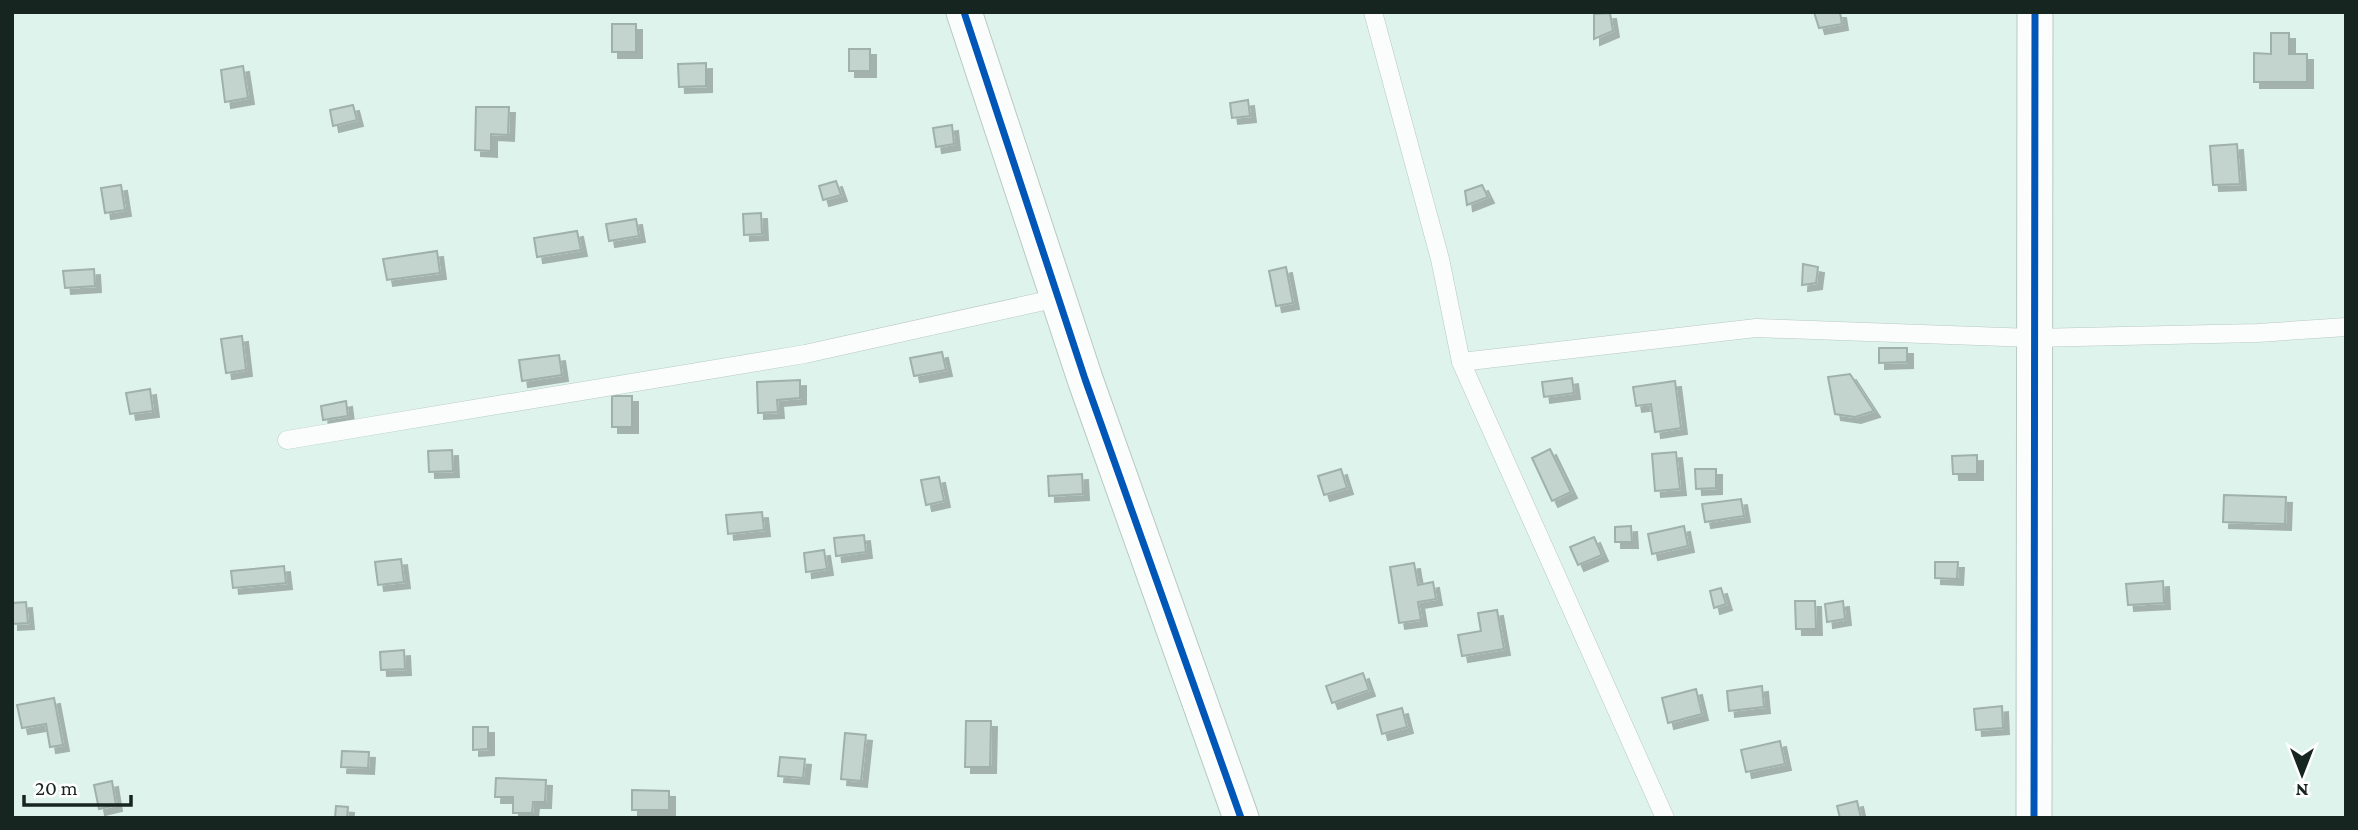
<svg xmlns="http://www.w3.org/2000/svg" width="2358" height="830" font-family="'Crimson Pro',serif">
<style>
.building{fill:#c2d4cd;stroke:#a0b1ab;stroke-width:2;filter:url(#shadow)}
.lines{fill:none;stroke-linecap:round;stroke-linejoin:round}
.service-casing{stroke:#b8c9c2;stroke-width:19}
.minor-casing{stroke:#b8c9c2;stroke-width:37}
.service{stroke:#fafdfc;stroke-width:18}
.minor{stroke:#fafdfc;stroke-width:35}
.cycleway-casing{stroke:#fff;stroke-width:11}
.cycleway{stroke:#0057b8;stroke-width:7}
</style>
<defs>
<filter id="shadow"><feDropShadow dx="6" dy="6" stdDeviation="0" flood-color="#0004"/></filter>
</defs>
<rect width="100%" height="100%" fill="#def3eb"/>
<!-- building -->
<g class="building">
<path d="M1814,12H1840L1842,24L1819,28Z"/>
<path d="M1610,13L1613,31L1594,39V14Z"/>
<rect x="612" y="24" width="24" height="28"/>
<path d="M2271,33H2289V54H2307V82H2254V53L2271,54Z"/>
<rect x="849" y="49" width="21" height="22"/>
<path d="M706,63V86L679,87L678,64Z"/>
<path d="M243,66L248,98L225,102L221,70Z"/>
<path d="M1248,100L1250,116L1232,118L1230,103Z"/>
<path d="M353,105L357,120L333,126L330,110Z"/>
<path d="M476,107H509L508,135L491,134V151L475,150Z"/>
<path d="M952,125L954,144L936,147L933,128Z"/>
<path d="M2237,144L2240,184L2213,185L2210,146Z"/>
<path d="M836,181L841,195L823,200L819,186Z"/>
<path d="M121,185L125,210L105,213L101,188Z"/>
<path d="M1482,185L1488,197L1467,205L1465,191Z"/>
<path d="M761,213L762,234L744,235L743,214Z"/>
<path d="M636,219L639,236L609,241L606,224Z"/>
<path d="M577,231L581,250L537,257L534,238Z"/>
<path d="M437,251L440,273L387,280L383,259Z"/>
<path d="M1803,264L1818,267L1816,283L1802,285Z"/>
<path d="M1286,267L1293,303L1276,306L1269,271Z"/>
<path d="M94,269L95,286L65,288L63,271Z"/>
<path d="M242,336L246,370L226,373L221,339Z"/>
<path d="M1879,348H1907V362L1879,363Z"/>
<path d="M942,352L946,370L914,376L910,358Z"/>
<path d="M559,355L562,375L522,381L519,360Z"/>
<path d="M1850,374L1874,411L1855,417L1835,414L1828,377Z"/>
<path d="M1572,378L1574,393L1544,397L1542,382Z"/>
<path d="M800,380V398L777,400L778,412L758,413L757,382Z"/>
<path d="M1675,381L1681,428L1655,432L1651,404L1636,406L1633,387Z"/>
<path d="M150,389L153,411L130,414L126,393Z"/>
<rect x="612" y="396" width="20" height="31"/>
<path d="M346,401L348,416L323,420L321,406Z"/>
<path d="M1550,449L1571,492L1552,501L1532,458Z"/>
<path d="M452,450L453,471L429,472L428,451Z"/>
<path d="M1676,452L1680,489L1655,491L1652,454Z"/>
<path d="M1977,455V474H1953L1952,456Z"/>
<path d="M1341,469L1347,488L1324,495L1318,476Z"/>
<path d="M1695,469H1716V488L1696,489Z"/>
<path d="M1082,474L1083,494L1049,496L1048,476Z"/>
<path d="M939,477L944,501L926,505L921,480Z"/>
<path d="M2224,495L2286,497L2285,524L2223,522Z"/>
<path d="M1741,499L1744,516L1705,522L1702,504Z"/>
<path d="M762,512L764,530L728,534L726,515Z"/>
<path d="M1631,526L1632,542H1615V527Z"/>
<path d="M1684,526L1688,546L1652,554L1648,534Z"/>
<path d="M864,535L866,552L836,556L834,538Z"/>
<path d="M1594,537L1602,555L1578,565L1570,547Z"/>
<path d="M824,550L827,569L806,572L804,553Z"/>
<path d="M401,559L404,582L378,585L375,562Z"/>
<path d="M1935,562H1958L1957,579L1935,578Z"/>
<path d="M1414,563L1418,585L1433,582L1436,599L1418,602L1421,620L1399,623L1390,567Z"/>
<path d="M284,566L286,583L233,588L231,571Z"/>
<path d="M2163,581L2164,603L2128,605L2126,584Z"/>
<path d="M1721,588L1726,604L1714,608L1710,591Z"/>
<path d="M1795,601H1815L1816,629H1796Z"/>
<path d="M1843,601L1845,619L1827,622L1825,604Z"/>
<path d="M26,602L28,623L12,624V603Z"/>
<path d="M1497,610L1504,649L1462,656L1458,635L1481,631L1478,613Z"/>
<path d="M404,650L405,669L381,670L380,652Z"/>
<path d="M1363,673L1369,690L1332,703L1326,686Z"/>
<path d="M1762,686L1764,707L1729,711L1727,691Z"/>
<path d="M1696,689L1702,714L1668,723L1662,698Z"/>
<path d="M54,698L63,745L50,747L46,724L22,728L17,705Z"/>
<path d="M2002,706L2003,728L1976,730L1974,709Z"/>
<path d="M1402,708L1407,727L1382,734L1377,715Z"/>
<path d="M966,721H991L990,767H965Z"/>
<path d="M473,727H488V749L473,750Z"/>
<path d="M845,733L866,735L861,781L841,779Z"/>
<path d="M1780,741L1785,764L1746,772L1741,750Z"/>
<path d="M342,751L369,752L368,768L341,767Z"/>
<path d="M780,757L805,759L803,778L778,776Z"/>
<path d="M496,778L546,780L545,802H533L532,813H513V797H495Z"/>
<path d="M112,781L116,805L99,809L94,785Z"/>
<path d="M632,790L669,791V810H632Z"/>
<path d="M1857,801L1861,818H1840L1837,806Z"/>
<path d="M336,806L348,807L347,818H335Z"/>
</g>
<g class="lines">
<!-- service casing -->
<g class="service-casing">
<g id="service">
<path d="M1373,12L1440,259L1461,362L1665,818"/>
<path d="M1461,362L1756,328L2032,338L2258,333L2346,327"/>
<path d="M287,440L805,354L1058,298"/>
</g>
</g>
<!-- minor casing -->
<g class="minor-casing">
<g id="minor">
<path d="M964,12L1085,379L1241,818"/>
<path d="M2034,818L2035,12"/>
</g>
</g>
<!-- service -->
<use href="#service" class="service"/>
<!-- minor -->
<use href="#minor" class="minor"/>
<!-- cycleway casing -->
<g class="cycleway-casing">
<g id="cycleway">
<path d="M964,12L1085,379L1241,818"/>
<path d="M2034,818L2035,12"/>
</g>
</g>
<!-- cycleway -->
<use href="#cycleway" class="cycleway"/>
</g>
<!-- border -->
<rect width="2358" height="830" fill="none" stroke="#172521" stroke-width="28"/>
<!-- north arrow -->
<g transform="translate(2302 774) rotate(180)" stroke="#ffffff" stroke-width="5" paint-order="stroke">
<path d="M0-5L12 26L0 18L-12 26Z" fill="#172521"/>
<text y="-10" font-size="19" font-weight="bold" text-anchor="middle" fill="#172521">N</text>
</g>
<!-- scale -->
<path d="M24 795v10h107v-10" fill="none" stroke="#172521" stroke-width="3.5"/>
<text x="35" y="795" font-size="21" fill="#172521" stroke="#ffffff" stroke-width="5" paint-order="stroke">20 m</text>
</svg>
